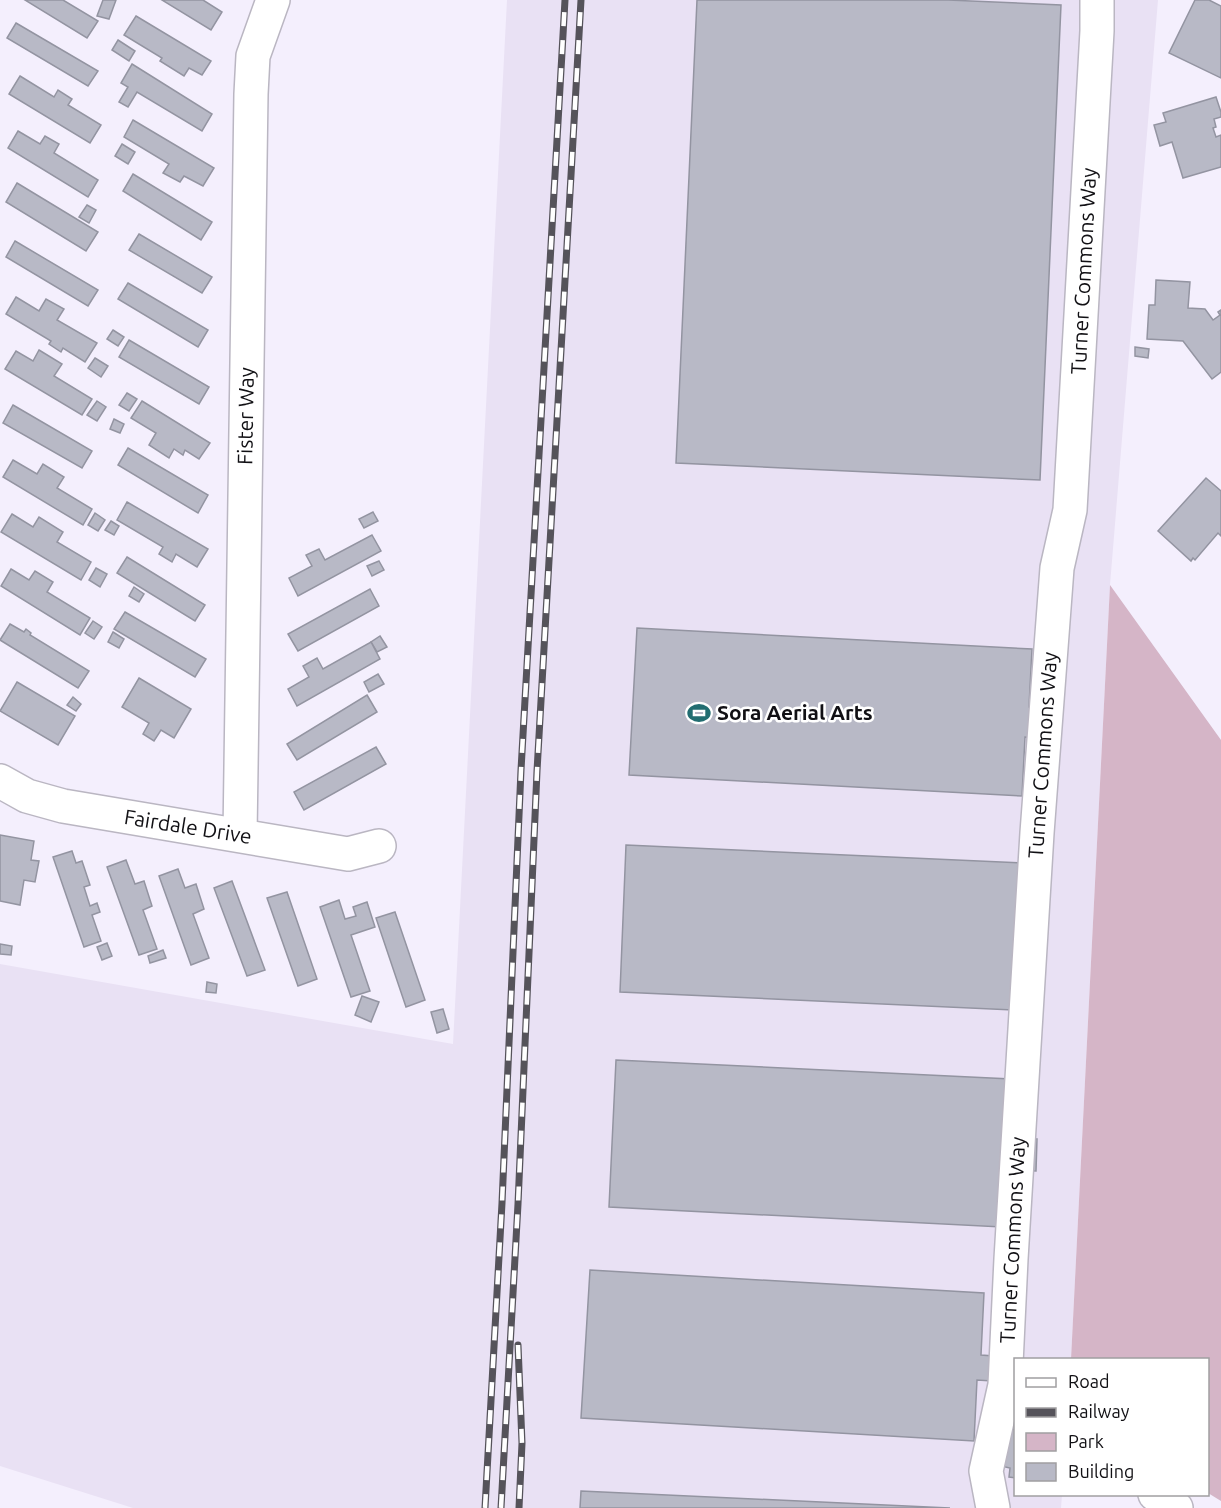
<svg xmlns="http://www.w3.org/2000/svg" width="1221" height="1508" font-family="Ubuntu,sans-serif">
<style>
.built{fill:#e9e1f4}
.green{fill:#d5b5c7}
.building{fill:#b8b9c6;stroke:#9394a1;stroke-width:1.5}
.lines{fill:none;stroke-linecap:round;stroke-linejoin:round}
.minor-casing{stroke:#bab6c2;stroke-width:36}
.minor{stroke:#fff;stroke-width:33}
.rail-casing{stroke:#55535a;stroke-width:7}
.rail{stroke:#fff;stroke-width:4.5;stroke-dasharray:14;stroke-linecap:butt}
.labels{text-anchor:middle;stroke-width:5;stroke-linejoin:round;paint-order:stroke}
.street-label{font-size:21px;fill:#111014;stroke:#fff}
.poi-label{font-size:21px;font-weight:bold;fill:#111014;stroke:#fff;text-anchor:start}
</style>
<rect width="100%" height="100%" fill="#f4effd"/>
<!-- built -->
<path class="built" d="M507,0H1158L1110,585L1071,1359L1016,1360V1494L1062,1495L1061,1508H133L0,1466V964L453,1044Z"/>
<!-- green -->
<path class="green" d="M1110,585L1221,740V1501L1208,1493V1360L1071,1359Z"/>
<!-- building -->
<g class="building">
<path d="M25,0H63L98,21L87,38Z"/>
<path d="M103,0H116L109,19L97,16Z"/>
<path d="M162,0H203L222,12L211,30Z"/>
<path d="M697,0H948L1061,5L1040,480L676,463Z"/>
<path d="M1195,0H1209L1221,6V78L1169,53Z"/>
<path d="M136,16L211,61L202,75L189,68L184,76L160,61L162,58L124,35Z"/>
<path d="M16,23L98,71L88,86L7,38Z"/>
<path d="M118,40L135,51L129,61L112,50Z"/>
<path d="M132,64L212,114L202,131L137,92L128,107L119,102L128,87L121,83Z"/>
<path d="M20,76L54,97L58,90L72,99L68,105L101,125L90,143L9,94Z"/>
<path d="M1216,97L1221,112V117L1214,119L1216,127L1213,128L1216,137L1221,135V167L1183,178L1172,142L1160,146L1154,125L1166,122L1163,113Z"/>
<path d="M133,120L214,168L203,186L184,176L180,182L163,173L169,164L124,137Z"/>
<path d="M18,131L40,144L45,136L59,144L54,153L98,180L88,197L8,148Z"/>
<path d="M122,144L135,152L128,164L115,156Z"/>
<path d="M133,174L212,222L201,240L123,191Z"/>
<path d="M17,183L98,232L86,251L6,202Z"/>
<path d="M87,205L96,210L89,223L79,217Z"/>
<path d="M139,234L212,277L202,293L129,250Z"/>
<path d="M15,241L98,290L88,306L6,257Z"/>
<path d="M1156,280L1190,282L1188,308L1205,309L1213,320L1220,315L1218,312L1221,310V372L1212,379L1183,341L1147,339L1149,305H1155Z"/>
<path d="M128,283L208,330L198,347L118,299Z"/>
<path d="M16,297L39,311L46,299L64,309L57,320L97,343L85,362L63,348L61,352L49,344L51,341L6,314Z"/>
<path d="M113,330L124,337L118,346L107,339Z"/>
<path d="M129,340L209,387L199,404L119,357Z"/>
<path d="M1135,347L1149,349L1148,358L1135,356Z"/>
<path d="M39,350L62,364L54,376L92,399L82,415L5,369L16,351L33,361Z"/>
<path d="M95,358L108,366L101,377L88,368Z"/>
<path d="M127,393L137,399L129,411L119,405Z"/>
<path d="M97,401L106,407L97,421L87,415Z"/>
<path d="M142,401L210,443L199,459L185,450L183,455L174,449L169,458L149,445L156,433L131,418Z"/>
<path d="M13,405L92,451L82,468L3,423Z"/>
<path d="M114,419L124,424L120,433L110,429Z"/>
<path d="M128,448L208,495L198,513L118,465Z"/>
<path d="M13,460L37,474L43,464L64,477L57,488L92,509L83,525L3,477Z"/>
<path d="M1206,478L1221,491V536L1218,533L1195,560L1193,558L1191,561L1158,531Z"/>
<path d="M127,502L208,549L197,567L176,554L172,562L159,554L163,547L117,520Z"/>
<path d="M373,512L378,521L364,528L359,519Z"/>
<path d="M95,513L105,520L98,531L88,525Z"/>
<path d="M12,514L33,527L39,517L63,532L57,542L91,562L81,580L1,532Z"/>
<path d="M111,521L119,526L114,535L105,530Z"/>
<path d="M372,535L381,551L298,596L289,578L312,566L306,555L319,549L325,560Z"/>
<path d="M127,557L205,605L195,621L117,573Z"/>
<path d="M379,561L384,570L372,576L367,566Z"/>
<path d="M96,568L107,574L100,587L89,580Z"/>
<path d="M11,569L29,580L35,571L53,582L47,592L90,618L80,635L1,586Z"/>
<path d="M134,587L144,594L139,602L129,596Z"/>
<path d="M370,589L379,606L298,651L288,634Z"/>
<path d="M125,612L206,659L195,677L114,629Z"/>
<path d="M93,621L102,627L94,639L85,633Z"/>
<path d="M10,624L24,632L26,629L31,633L30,635L89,671L78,688L0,640Z"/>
<path d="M637,628L1032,649L1029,707L1059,708L1057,739L1025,737L1022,796L629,775Z"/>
<path d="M113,632L124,639L119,648L108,642Z"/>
<path d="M380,636L387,647L377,652L371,642Z"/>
<path d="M371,642L380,659L297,706L288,689L309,677L303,666L317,658L323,669Z"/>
<path d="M378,674L384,684L369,692L364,682Z"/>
<path d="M139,678L191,709L174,738L161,730L154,741L143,734L149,723L122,707Z"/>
<path d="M17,682L75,716L58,745L0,711Z"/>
<path d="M367,695L377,712L297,760L287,744Z"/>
<path d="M73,697L81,704L76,711L67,705Z"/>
<path d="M376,747L386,764L304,810L294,792Z"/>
<path d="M0,835L34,841L31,860L39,861L35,882L24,880L20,905L0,901Z"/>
<path d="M626,845L1022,863L1019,923L1048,924L1046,954L1016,953L1013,1010L620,992Z"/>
<path d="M72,851L76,863L82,861L90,885L84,887L90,906L97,903L100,912L92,915L101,941L84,947L53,857Z"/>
<path d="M126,860L135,884L144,881L152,906L143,910L157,949L139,955L107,867Z"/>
<path d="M178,869L185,888L196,884L204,909L193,914L209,958L191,965L159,876Z"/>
<path d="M232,881L265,970L247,976L214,888Z"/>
<path d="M287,892L317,979L298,986L267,898Z"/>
<path d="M339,900L345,919L356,916L353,907L367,902L375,927L351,935L370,991L351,997L320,907Z"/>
<path d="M395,912L425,1000L406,1007L376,918Z"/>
<path d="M107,943L112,956L102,960L97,947Z"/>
<path d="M0,944L12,946L11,955L0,954Z"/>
<path d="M163,950L166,958L150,963L148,956Z"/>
<path d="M207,982L217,984L216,993L206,992Z"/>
<path d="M362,996L379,1002L371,1022L355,1015Z"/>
<path d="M443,1009L449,1029L437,1033L431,1012Z"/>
<path d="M616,1060L1011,1079L1008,1138L1037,1139L1036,1171L1005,1170L1002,1227L609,1207Z"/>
<path d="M590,1270L984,1293L981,1355L994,1356L992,1381L977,1380L974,1441L581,1418Z"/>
<path d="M1008,1428L1016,1430V1478L1009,1477L1010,1468L1001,1466Z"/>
<path d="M581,1491L950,1508H580Z"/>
</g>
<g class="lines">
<!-- minor casing -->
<g class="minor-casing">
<g id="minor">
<path d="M0,781L27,796L63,806L348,854L379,846"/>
<path d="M240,835L251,94L253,56L273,0"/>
<path d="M1155,1494L1176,1508"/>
<path d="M993,1508L986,1471L1005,1385L1011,1259L1037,833L1057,568L1070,510L1097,31V0"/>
</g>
</g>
<!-- minor -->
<use href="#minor" class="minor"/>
<!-- rail casing -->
<g class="rail-casing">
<g id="rail">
<path d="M518,1345L522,1443L519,1508"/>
<path d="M485,1508L502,1203L521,770L565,0"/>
<path d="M501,1508L518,1204L537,771L581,0"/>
</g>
</g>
<!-- rail -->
<use href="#rail" class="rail"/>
</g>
<!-- icons -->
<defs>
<g id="stadium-bare" transform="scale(1.8)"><path d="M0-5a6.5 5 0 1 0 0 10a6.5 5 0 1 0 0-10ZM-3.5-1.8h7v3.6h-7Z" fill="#226d71" stroke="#fff" stroke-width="2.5" paint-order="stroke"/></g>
</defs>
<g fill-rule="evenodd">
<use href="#stadium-bare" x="699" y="713"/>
</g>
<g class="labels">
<!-- street labels -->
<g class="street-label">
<text transform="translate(1084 271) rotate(-87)" y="7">Turner Commons Way</text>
<text transform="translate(246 416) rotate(-89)" y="7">Fister Way</text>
<text transform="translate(1043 755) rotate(-86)" y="7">Turner Commons Way</text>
<text transform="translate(188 827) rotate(9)" y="7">Fairdale Drive</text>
<text transform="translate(1013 1240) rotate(-87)" y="7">Turner Commons Way</text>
</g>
<!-- poi labels -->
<g class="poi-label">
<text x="717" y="720">Sora Aerial Arts</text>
</g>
</g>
<!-- legend -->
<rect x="1014" y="1358" width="195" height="138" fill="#ffffff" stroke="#a09fa1" stroke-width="1.5"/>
<rect x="1026" y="1378" width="30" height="9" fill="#ffffff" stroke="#a09fa1" stroke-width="1.5"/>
<text x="1068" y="1388" font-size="18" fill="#111014">Road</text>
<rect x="1026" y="1408" width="30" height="9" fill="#55535a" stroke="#a09fa1" stroke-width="1.5"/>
<text x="1068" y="1418" font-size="18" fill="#111014">Railway</text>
<rect x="1026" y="1433" width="30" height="18" fill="#d5b5c7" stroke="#a09fa1" stroke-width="1.5"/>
<text x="1068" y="1448" font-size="18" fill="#111014">Park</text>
<rect x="1026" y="1463" width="30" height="18" fill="#b8b9c6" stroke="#a09fa1" stroke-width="1.5"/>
<text x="1068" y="1478" font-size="18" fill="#111014">Building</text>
</svg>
